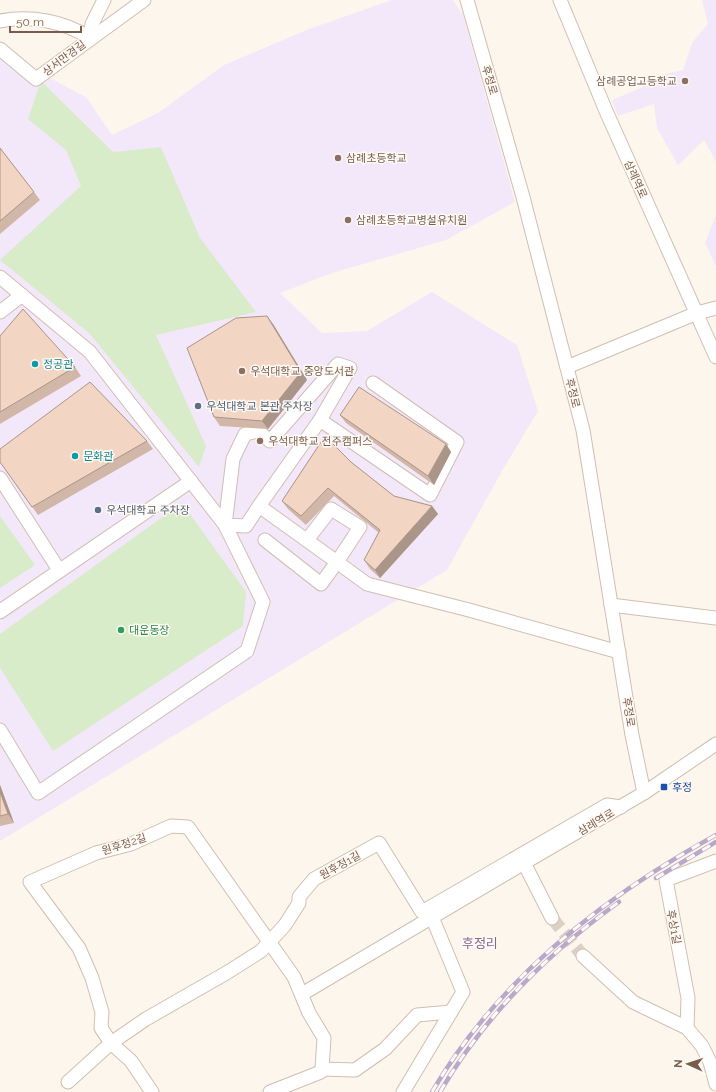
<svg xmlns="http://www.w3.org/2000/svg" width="716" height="1092" font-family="Raleway,'Noto Sans KR',sans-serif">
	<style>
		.education { fill: #f3e8fa }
		.green { fill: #d8ecc9 }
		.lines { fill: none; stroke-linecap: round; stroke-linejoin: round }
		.minor-tunnel { stroke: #dcd0c4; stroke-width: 13; stroke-dasharray: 13 6; stroke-linecap: butt }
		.minor-casing { stroke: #d1beb0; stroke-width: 15 }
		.minor { stroke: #fff; stroke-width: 13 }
		.rail-casing { stroke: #b9a8c9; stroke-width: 4.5 }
		.rail { stroke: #fffaf3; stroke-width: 3; stroke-dasharray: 9; stroke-linecap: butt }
		.wall { fill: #d1b7a8 }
		.shaded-wall { fill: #aa9588 }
		.building { fill: #f3d5c3; stroke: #aa9588 }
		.education-dot { fill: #8d6e63; stroke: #fffaf3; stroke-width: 1.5 }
		.culture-dot { fill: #0f9aa8; stroke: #fffaf3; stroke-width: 1.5 }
		.service-dot { fill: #5c6f8a; stroke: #fffaf3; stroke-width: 1.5 }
		.leisure-dot { fill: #2e9e5b; stroke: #fffaf3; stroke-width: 1.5 }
		.transit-dot { fill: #1a4fb4; stroke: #fffaf3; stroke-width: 1.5 }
		.labels { text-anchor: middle; stroke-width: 3; stroke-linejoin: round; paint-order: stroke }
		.street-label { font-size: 11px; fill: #7a5c4d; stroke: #fffaf3 }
		.education-label { font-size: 11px; fill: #785e54; stroke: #fffaf3; text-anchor: start }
		.culture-label { font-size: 11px; fill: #0d838f; stroke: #fffaf3; text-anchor: start }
		.service-label { font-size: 11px; fill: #4e5e75; stroke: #fffaf3; text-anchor: start }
		.leisure-label { font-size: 11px; fill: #27864d; stroke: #fffaf3; text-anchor: start }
		.transit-label { font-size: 11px; fill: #164399; stroke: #fffaf3; text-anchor: start }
		.quarter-label { font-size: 13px; fill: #846695; stroke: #fffaf3 }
	</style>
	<rect width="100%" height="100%" fill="#fdf6ec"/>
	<g class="education">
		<path d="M392,0H453L463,15L515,202L446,240L332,273L280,293L322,333L367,331L432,292L517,345L538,411L502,471L447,570L0,841V52L86,97L112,135L158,113L224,65L309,29Z"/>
		<path d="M702,0H716V161L704,140L678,165L657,128L654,104L618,116L612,100L643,87L665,74L683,70L692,43L708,24Z"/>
		<path d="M716,215V266L705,243Z"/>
	</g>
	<g class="green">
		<path d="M41,81L113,152L161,147L200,238L256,312L156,335L206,446L199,467L89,333L0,260L81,186L66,150L28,119Z"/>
		<path d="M182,503L246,592L243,626L53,751L0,668V634Z"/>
		<path d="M0,516L35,565L0,588Z"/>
	</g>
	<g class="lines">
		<path class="minor-tunnel" d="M552,918L583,956"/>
		<defs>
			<g id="minor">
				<path d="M467,0L523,197L583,430L632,735L644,793"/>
				<path d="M560,0L606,111L716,357"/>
				<path d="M0,21C30,15 64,21 90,38"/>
				<path d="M90,38L92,24L104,0"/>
				<path d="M0,49L36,79L144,0"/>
				<path d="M0,277L90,352L225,525L263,602L247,651L38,793L0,730"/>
				<path d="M0,312L22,295"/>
				<path d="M567,367L697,313L716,308"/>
				<path d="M0,478L59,570"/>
				<path d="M259,506L320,420L430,495L457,442L373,383"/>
				<path d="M265,540L321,584L337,562L259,506L246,526L225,525L233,459L245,434L258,431L270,441L338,364L350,368L320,420"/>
				<path d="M307,540L331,509L360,527L337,562L367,584L469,610L619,652"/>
				<path d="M611,605L716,618"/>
				<path d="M0,611L191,481L0,612"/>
				<path d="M552,918L524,863L644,793L716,744"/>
				<path d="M583,956L633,1002L687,1028L702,1046L710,1062L716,1084"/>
				<path d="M302,994L524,863"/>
				<path d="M687,1028L688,998L666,880L716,861"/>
				<path d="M68,1082L111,1043L146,1019L228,972L261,951L285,925L299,903V897L314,879L379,843L422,912L607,805L621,807"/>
				<path d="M152,1092L131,1061L111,1043L101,1028L102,1012L92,978L79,948L30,882L96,853L131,844L171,826L188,827L294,977L309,1013L324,1038L322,1069"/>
				<path d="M270,1092L321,1072L322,1069L355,1070L385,1049L417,1015L451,1012"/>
				<path d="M403,1092L463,992L432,917L425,913"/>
			</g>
		</defs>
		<use href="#minor" class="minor-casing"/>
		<use href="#minor" class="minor"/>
		<defs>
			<g id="rail">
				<path d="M656,878L716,842"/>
				<path d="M432,1092C498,979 603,897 716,835"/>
				<path d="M440,1092C485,1015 547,954 619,902"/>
			</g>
		</defs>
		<use href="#rail" class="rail-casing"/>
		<use href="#rail" class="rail"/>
	</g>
	<g class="wall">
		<path d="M0,148L34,192L40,200L0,234Z"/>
		<path d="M273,324L307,380L268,429L220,426L214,417Z"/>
		<path d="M0,336L75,367L81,376L0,424Z"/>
		<path d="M340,415L446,444L451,452L434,485L346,423Z"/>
		<path d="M147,441L153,449L38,515L0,462Z"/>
		<path d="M351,462L394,496L432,506L438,514L380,578L370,569L364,560L379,533L334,496L306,525L288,509L282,501Z"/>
		<path d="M0,785L14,823L0,826Z"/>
	</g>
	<g class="shaded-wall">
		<path d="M267,316L273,324L307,380L268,429L262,421Z"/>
		<path d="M446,444L451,452L434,485L428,476Z"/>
		<path d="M432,506L438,514L380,578L375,570Z"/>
		<path d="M0,785L14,823L8,814L0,792Z"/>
	</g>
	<g class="building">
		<path d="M0,148L34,192L0,221Z"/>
		<path d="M23,309L75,367L0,412V336Z"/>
		<path d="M267,316L301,372L262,421L214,417L187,348L236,318Z"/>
		<path d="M90,382L147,441L32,507L0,462V449Z"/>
		<path d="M359,387L446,444L428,476L340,415Z"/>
		<path d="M325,436L351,462L394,496L432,506L375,570L364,560L380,530L328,488L301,516L282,501Z"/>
		<path d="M0,792L8,814L0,816Z"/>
	</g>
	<g class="education-dot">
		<circle cx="685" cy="81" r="4"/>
		<circle cx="338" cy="158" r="4"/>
		<circle cx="348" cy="220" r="4"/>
		<circle cx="242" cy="371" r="4"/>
		<circle cx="260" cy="441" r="4"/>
	</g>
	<g class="culture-dot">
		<circle cx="35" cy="364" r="4"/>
		<circle cx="75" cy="456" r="4"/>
	</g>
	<g class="service-dot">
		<circle cx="198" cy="406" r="4"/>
		<circle cx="98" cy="510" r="4"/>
	</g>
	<circle class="leisure-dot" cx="121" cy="630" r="4"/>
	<rect class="transit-dot" x="660" y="783" width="8" height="8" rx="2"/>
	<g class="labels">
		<g class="street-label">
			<text transform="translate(64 58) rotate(-37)" y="4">상서만경길</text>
			<text transform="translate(490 80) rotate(74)" y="4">후정로</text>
			<text transform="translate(636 179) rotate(66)" y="4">삼례역로</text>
			<text transform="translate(573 393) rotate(76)" y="4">후정로</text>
			<text transform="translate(629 712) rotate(81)" y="4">후정로</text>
			<text transform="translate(596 822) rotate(-31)" y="4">삼례역로</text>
			<text transform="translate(124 844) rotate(-18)" y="4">원후정2길</text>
			<text transform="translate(340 865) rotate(-29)" y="4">원후정1길</text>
			<text transform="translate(674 927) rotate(79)" y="4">후상1길</text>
		</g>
		<g class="education-label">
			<text x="677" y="85" text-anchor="end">삼례공업고등학교</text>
			<text x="346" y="162">삼례초등학교</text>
			<text x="356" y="224">삼례초등학교병설유치원</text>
			<text x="250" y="375">우석대학교 중앙도서관</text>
			<text x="268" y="445">우석대학교 전주캠퍼스</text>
		</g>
		<g class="culture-label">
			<text x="43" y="368">정공관</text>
			<text x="83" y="460">문화관</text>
		</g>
		<g class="service-label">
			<text x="206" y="410">우석대학교 본관 주차장</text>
			<text x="106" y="514">우석대학교 주차장</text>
		</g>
		<g class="leisure-label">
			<text x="129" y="634">대운동장</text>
		</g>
		<g class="transit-label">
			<text x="672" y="791">후정</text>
		</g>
		<g class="quarter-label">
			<text x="480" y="948">후정리</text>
		</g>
	</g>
	<g transform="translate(688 1064) rotate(273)" stroke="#fffaf3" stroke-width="3" paint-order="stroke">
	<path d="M0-3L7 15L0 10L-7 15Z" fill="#7a5c4d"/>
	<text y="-6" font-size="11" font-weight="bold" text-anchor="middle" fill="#7a5c4d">N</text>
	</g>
	<path d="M10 26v6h71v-6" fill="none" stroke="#7a5c4d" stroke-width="2"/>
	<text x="16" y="26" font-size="12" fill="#7a5c4d" stroke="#fffaf3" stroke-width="3" paint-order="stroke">50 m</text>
</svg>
